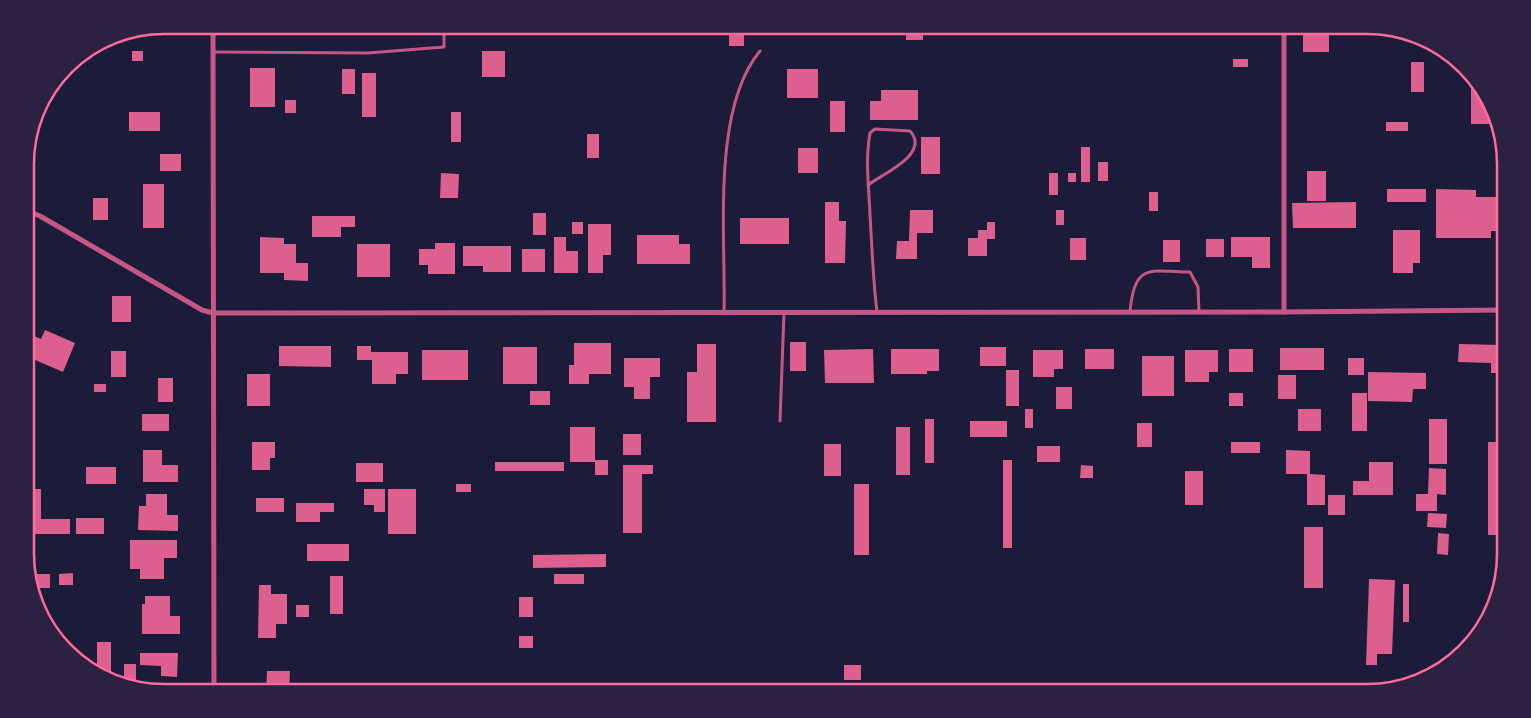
<svg xmlns="http://www.w3.org/2000/svg" width="1531" height="718" font-family="Cabin,sans-serif">
	<style>
		.building { fill: #dd5f8e }
		.lines { fill: none; stroke-linecap: round; stroke-linejoin: round }
		.service { stroke: #c65784; stroke-width: 3 }
		.minor { stroke: #c65784; stroke-width: 5 }
		.rim { fill: none; stroke: #ff6b9d; stroke-width: 2.5 }
	</style>
	<rect width="100%" height="100%" fill="#1b1b3a"/>
	<g class="building">
		<rect x="729" y="25" width="15" height="21"/>
		<rect x="906" y="25" width="17" height="15"/>
		<rect x="979" y="25" width="22" height="3"/>
		<rect x="1238" y="25" width="27" height="8"/>
		<rect x="1303" y="25" width="26" height="27"/>
		<rect x="132" y="51" width="11" height="10"/>
		<rect x="482" y="51" width="23" height="26"/>
		<rect x="1233" y="59" width="15" height="8"/>
		<rect x="1411" y="62" width="13" height="30"/>
		<rect x="250" y="68" width="25" height="39"/>
		<rect x="342" y="69" width="13" height="25"/>
		<rect x="787" y="69" width="31" height="29"/>
		<rect x="362" y="73" width="14" height="44"/>
		<path d="M1471,75L1477,80L1496,124H1471Z"/>
		<path d="M881,90H918V120H870V101H881Z"/>
		<rect x="285" y="100" width="11" height="13"/>
		<rect x="830" y="101" width="15" height="31"/>
		<rect x="129" y="112" width="31" height="19"/>
		<rect x="451" y="112" width="10" height="30"/>
		<rect x="1386" y="122" width="22" height="9"/>
		<rect x="587" y="134" width="12" height="24"/>
		<rect x="921" y="137" width="19" height="37"/>
		<rect x="1081" y="147" width="9" height="35"/>
		<rect x="798" y="148" width="20" height="25"/>
		<rect x="160" y="154" width="21" height="17"/>
		<rect x="1098" y="162" width="10" height="19"/>
		<rect x="1307" y="171" width="19" height="30"/>
		<path d="M441,173L459,174L458,198H440Z"/>
		<rect x="1049" y="173" width="9" height="22"/>
		<rect x="1068" y="173" width="8" height="9"/>
		<rect x="143" y="184" width="21" height="44"/>
		<rect x="1387" y="189" width="39" height="13"/>
		<path d="M1436,189L1476,190V197H1505V231H1491V238H1436Z"/>
		<rect x="1149" y="192" width="9" height="19"/>
		<rect x="93" y="198" width="15" height="22"/>
		<path d="M825,202H839V221H846L845,263H825Z"/>
		<path d="M1356,202V228H1293L1292,203Z"/>
		<path d="M910,210H933V233H917V259H896L897,241H909Z"/>
		<rect x="1056" y="210" width="8" height="15"/>
		<rect x="533" y="213" width="13" height="22"/>
		<path d="M312,216H355V227H341V237H312Z"/>
		<rect x="740" y="218" width="49" height="26"/>
		<rect x="572" y="222" width="11" height="12"/>
		<path d="M987,222H995V239H987V256H968V238H978V230H987Z"/>
		<path d="M588,224H611V255H603V273H588Z"/>
		<path d="M1393,230H1420V263H1413V273H1393Z"/>
		<path d="M637,235H679V244H690V264H637Z"/>
		<path d="M260,237L284,238V244H296V263H308V281L284,280V273H260Z"/>
		<path d="M554,237H566V251H578V273H554Z"/>
		<path d="M1231,237H1270V268H1252V257H1231Z"/>
		<rect x="1070" y="238" width="16" height="22"/>
		<rect x="1206" y="239" width="18" height="18"/>
		<rect x="1163" y="240" width="17" height="22"/>
		<path d="M435,243H455V274H428V265H419V249H435Z"/>
		<rect x="357" y="244" width="33" height="33"/>
		<path d="M463,246H511V272H483V266H463Z"/>
		<rect x="522" y="249" width="23" height="23"/>
		<rect x="112" y="296" width="19" height="26"/>
		<path d="M45,330L75,343L63,372L26,356V342L29,334L41,339Z"/>
		<rect x="790" y="342" width="16" height="29"/>
		<path d="M574,343H611V374H589V384H569V365H574Z"/>
		<path d="M697,344H716V422H687V372H697Z"/>
		<path d="M1459,344L1502,345V373H1491V363L1458,362Z"/>
		<path d="M279,346H331V367L279,366Z"/>
		<path d="M357,346H371V352H408V374H396V384H372V360H357Z"/>
		<rect x="503" y="347" width="34" height="37"/>
		<rect x="980" y="347" width="26" height="19"/>
		<rect x="1280" y="348" width="44" height="22"/>
		<path d="M873,349L874,383H825L824,350Z"/>
		<path d="M891,349H939V371H927V374H891Z"/>
		<rect x="1085" y="349" width="29" height="20"/>
		<rect x="1229" y="349" width="24" height="23"/>
		<rect x="422" y="350" width="46" height="30"/>
		<path d="M1033,350H1063V369H1054V377H1033Z"/>
		<path d="M1185,350H1218V372H1209V382H1185Z"/>
		<rect x="111" y="351" width="15" height="26"/>
		<rect x="1142" y="356" width="32" height="40"/>
		<path d="M624,358H660V377H650V399H634V387H624Z"/>
		<rect x="1348" y="358" width="16" height="17"/>
		<rect x="1006" y="370" width="13" height="36"/>
		<path d="M1368,372L1426,373V389H1413L1412,402L1368,401Z"/>
		<rect x="247" y="374" width="23" height="32"/>
		<rect x="1278" y="375" width="18" height="24"/>
		<rect x="158" y="378" width="15" height="24"/>
		<rect x="94" y="384" width="12" height="8"/>
		<rect x="1056" y="387" width="16" height="22"/>
		<rect x="530" y="391" width="20" height="14"/>
		<rect x="1229" y="393" width="14" height="13"/>
		<rect x="1352" y="393" width="15" height="38"/>
		<rect x="1025" y="409" width="8" height="19"/>
		<rect x="1298" y="409" width="23" height="22"/>
		<rect x="142" y="414" width="27" height="17"/>
		<rect x="925" y="419" width="9" height="44"/>
		<rect x="1429" y="419" width="18" height="45"/>
		<rect x="970" y="421" width="37" height="16"/>
		<rect x="1137" y="423" width="15" height="24"/>
		<path d="M570,427H595V460H608V475H595V462H570Z"/>
		<rect x="896" y="427" width="14" height="48"/>
		<rect x="623" y="434" width="18" height="21"/>
		<path d="M252,442H275V458H270V470H252Z"/>
		<rect x="1231" y="442" width="29" height="11"/>
		<rect x="1488" y="442" width="17" height="93"/>
		<rect x="824" y="444" width="17" height="32"/>
		<rect x="1037" y="446" width="23" height="16"/>
		<path d="M143,450H162V465H178V482H143Z"/>
		<path d="M1286,450L1310,451V474L1325,475V505H1307V474H1286Z"/>
		<rect x="1003" y="460" width="9" height="88"/>
		<rect x="495" y="462" width="69" height="9"/>
		<path d="M1369,462H1393V495H1353V481H1369Z"/>
		<rect x="356" y="463" width="27" height="19"/>
		<path d="M623,465H653V474H642V533H623Z"/>
		<path d="M1081,465L1093,466V478H1080Z"/>
		<rect x="86" y="467" width="30" height="17"/>
		<path d="M1429,468L1446,469V495L1437,494V511H1416V494H1428Z"/>
		<rect x="1185" y="471" width="18" height="34"/>
		<rect x="456" y="484" width="15" height="8"/>
		<rect x="854" y="484" width="15" height="71"/>
		<path d="M26,489H41V519H70V534H26Z"/>
		<path d="M364,489H385V512H374V505H364Z"/>
		<rect x="388" y="489" width="28" height="45"/>
		<path d="M146,494H167V515H178V531L138,530L139,506H146Z"/>
		<rect x="1328" y="495" width="17" height="20"/>
		<rect x="256" y="498" width="28" height="14"/>
		<path d="M296,503H334V512H320V522H296Z"/>
		<path d="M1428,513L1447,514L1446,528L1427,527Z"/>
		<rect x="76" y="518" width="28" height="16"/>
		<rect x="1304" y="527" width="19" height="61"/>
		<path d="M1438,533L1449,534L1448,555L1437,554Z"/>
		<path d="M130,540H177V558H164V579H140V569H130Z"/>
		<rect x="307" y="544" width="42" height="17"/>
		<path d="M606,554V567L533,568V555Z"/>
		<path d="M73,573V585H59V574Z"/>
		<rect x="35" y="574" width="15" height="14"/>
		<rect x="554" y="574" width="30" height="10"/>
		<rect x="330" y="576" width="13" height="38"/>
		<path d="M1369,579L1395,580L1392,654H1377V665H1366Z"/>
		<rect x="1403" y="584" width="6" height="38"/>
		<path d="M259,585H271V594H287V624H276V638H258Z"/>
		<path d="M145,596H170V616H180V634H142V604H145Z"/>
		<rect x="519" y="597" width="14" height="20"/>
		<rect x="296" y="605" width="13" height="12"/>
		<rect x="519" y="636" width="14" height="12"/>
		<path d="M97,642H111V683L97,672Z"/>
		<path d="M140,653H178L177,677L161,676V666L140,665Z"/>
		<path d="M124,664H136V687L124,685Z"/>
		<rect x="844" y="665" width="17" height="15"/>
		<path d="M267,671H290L289,690H295V693H266Z"/>
	</g>
	<g class="lines">
		<g class="service">
			<path d="M213,52L368,53L444,47V25"/>
			<path d="M868,185C882,174 931,154 910,131L875,129L870,133C865,160 869,188 870,215C872,247 873,280 877,312"/>
			<path d="M724,312C726,237 711,110 760,51"/>
			<path d="M1130,312C1134,263 1149,271 1190,272L1198,287L1199,312"/>
			<path d="M780,421L784,313"/>
		</g>
		<g class="minor">
			<path d="M213,25L214,693"/>
			<path d="M25,210L40,216L202,310L213,313L1284,312L1505,310"/>
			<path d="M1284,312V25"/>
		</g>
	</g>
	<path d="M0 0H1531V718H0ZM164 34H1367A130 130 0 0 1 1497 164V554A130 130 0 0 1 1367 684H164A130 130 0 0 1 34 554V164A130 130 0 0 1 164 34Z" fill="#2d2142" fill-rule="evenodd"/>
	<path class="rim" d="M164 34H1367A130 130 0 0 1 1497 164V554A130 130 0 0 1 1367 684H164A130 130 0 0 1 34 554V164A130 130 0 0 1 164 34Z"/>
</svg>
